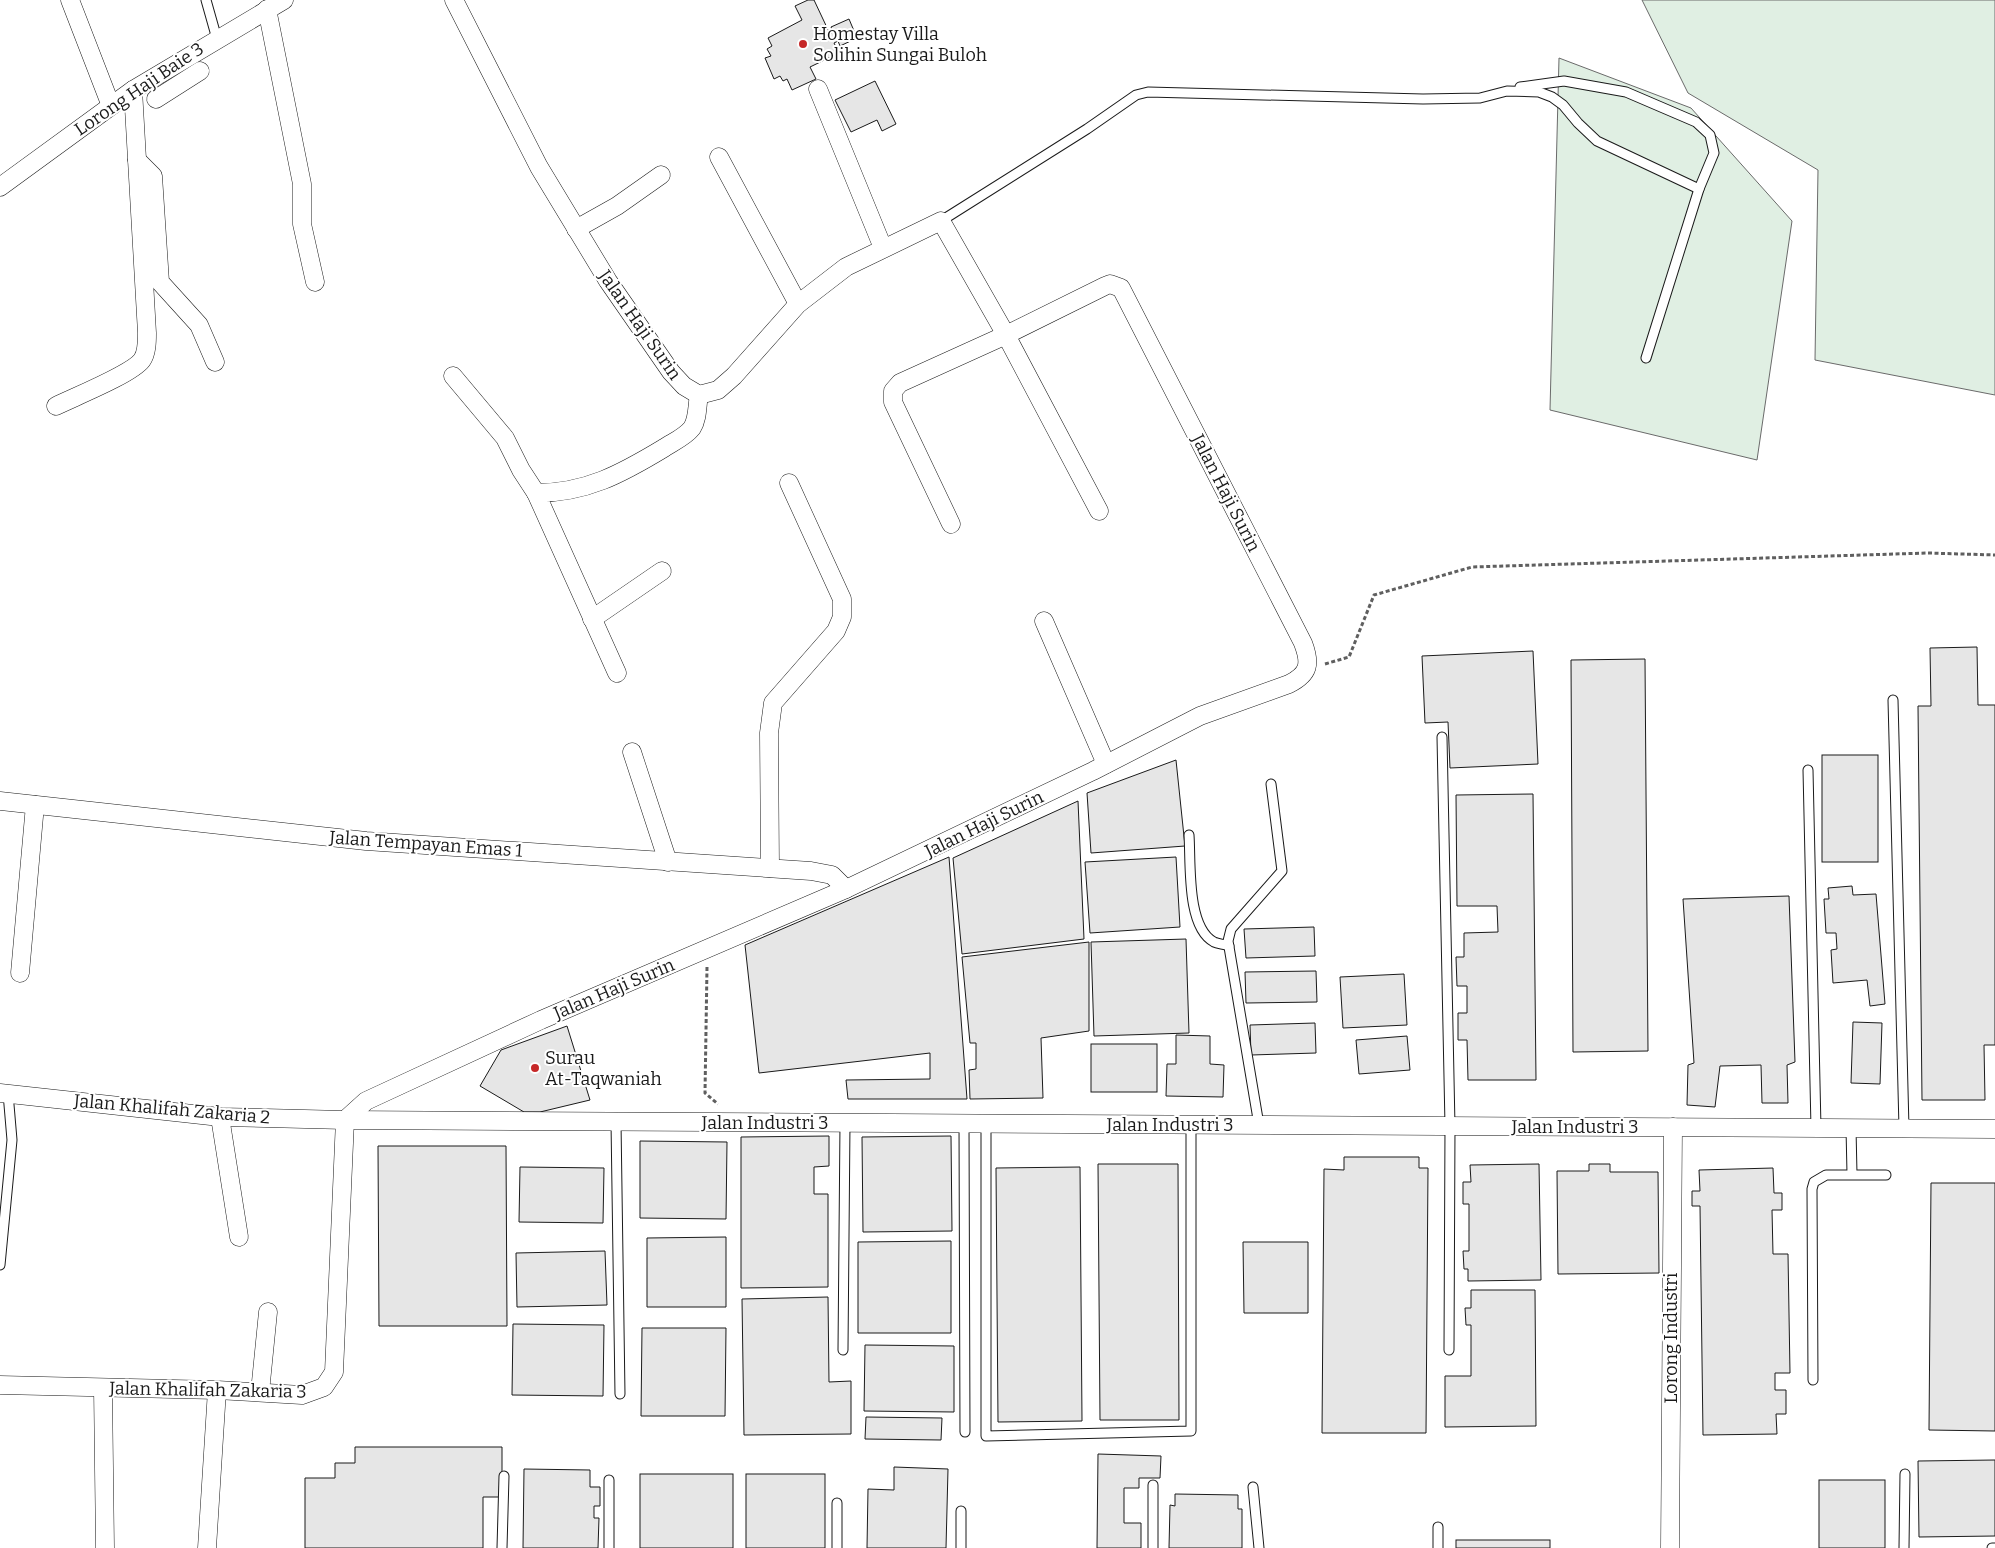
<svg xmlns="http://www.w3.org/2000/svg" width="1995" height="1548" font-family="Bitter,serif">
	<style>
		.green { fill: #e0efe3; stroke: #6a6a6a }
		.building { fill: #e6e6e6; stroke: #1a1a1a }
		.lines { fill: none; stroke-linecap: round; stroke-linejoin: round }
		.service-casing { stroke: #1a1a1a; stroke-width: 11 }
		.minor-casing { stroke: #1a1a1a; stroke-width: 19 }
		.path { stroke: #5f5f5f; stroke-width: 3; stroke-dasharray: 4 2.5; stroke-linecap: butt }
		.service { stroke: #fff; stroke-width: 9 }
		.minor { stroke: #fff; stroke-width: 18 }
		.poi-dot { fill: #c62828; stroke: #fff; stroke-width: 2 }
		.labels { text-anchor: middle; stroke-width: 4; stroke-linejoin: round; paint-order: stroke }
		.poi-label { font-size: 18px; fill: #1a1a1a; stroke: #fff; text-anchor: start }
		.street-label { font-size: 18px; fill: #1a1a1a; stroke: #fff }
	</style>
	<rect width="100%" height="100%" fill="#fff"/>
	<g class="green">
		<path d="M1642,0H1995V395L1815,360L1818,170L1688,93Z"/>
		<path d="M1559,58L1691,108L1792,221L1757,460L1550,410Z"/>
	</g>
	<g class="building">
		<path d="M808,0H814L830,34L833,32L831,27L849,19L857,38L840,46L838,41L834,43L839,53L810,67L816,79L792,90L787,79L783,81L780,76L774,79L765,58L771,56L767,49L772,46L768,38L802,20L795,6Z"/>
		<path d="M875,81L896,124L882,131L877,120L851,132L835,100Z"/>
		<path d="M1977,647L1978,705H1995V1045H1984L1985,1100H1922L1918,706H1931L1930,648Z"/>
		<path d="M1533,651L1538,764L1450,768L1448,722L1425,723L1422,656Z"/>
		<path d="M1645,659L1648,1051L1573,1052L1571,660Z"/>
		<rect x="1822" y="755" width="56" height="107"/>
		<path d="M1176,760L1185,846L1091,853L1087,793Z"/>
		<path d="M1533,794L1536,1080H1468L1467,1040H1458V1013H1467V986H1457L1456,957H1464V933L1498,932L1497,906H1457L1456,795Z"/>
		<path d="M1078,801L1084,939L962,954L953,858Z"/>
		<path d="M949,857L967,1099H848L846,1080L930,1079V1053L759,1073L745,945Z"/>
		<path d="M1176,857L1180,927L1090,933L1085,862Z"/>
		<path d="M1852,886L1853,895L1876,894L1885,1004L1870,1006L1867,980L1833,983L1831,950L1837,949L1836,933H1826L1824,899H1829L1828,888Z"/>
		<path d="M1789,896L1795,1062L1787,1065L1788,1103H1762L1761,1065L1720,1066L1715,1107L1687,1105L1688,1065L1694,1063L1683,899Z"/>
		<path d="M1314,927L1315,956L1246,958L1244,929Z"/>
		<path d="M1186,939L1189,1033L1094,1036L1091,942Z"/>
		<path d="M1089,942V1031L1041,1038L1043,1098L970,1099L969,1070L976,1069V1043H970L962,957Z"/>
		<path d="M1316,971L1317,1002L1246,1003L1245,972Z"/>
		<path d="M1404,974L1407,1025L1343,1028L1340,977Z"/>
		<path d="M1853,1022L1882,1023L1880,1084L1851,1083Z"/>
		<path d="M1315,1023L1316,1053L1251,1055L1250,1025Z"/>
		<path d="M567,1026L590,1100L540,1112H524L480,1086L501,1050Z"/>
		<path d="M1176,1035L1210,1036V1064L1224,1065L1223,1097L1166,1096L1167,1064H1176Z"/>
		<path d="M1407,1036L1410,1070L1359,1074L1356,1040Z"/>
		<rect x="1091" y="1044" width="66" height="48"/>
		<path d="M829,1136V1166L814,1167V1194H828V1287L741,1288V1137Z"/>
		<path d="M951,1136L952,1231L863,1232L862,1137Z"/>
		<path d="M640,1141L727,1142L726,1219L640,1218Z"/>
		<path d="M378,1146H506L507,1326H379Z"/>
		<path d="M1344,1157H1419V1168H1428L1426,1433H1322L1324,1169L1344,1170Z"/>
		<path d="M1098,1164H1178L1179,1420H1100Z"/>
		<path d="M1539,1164L1541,1280L1468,1281V1269H1464L1463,1251H1469V1204H1463V1182H1471L1470,1165Z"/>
		<path d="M1589,1164H1610V1172H1658L1659,1273L1558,1274L1557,1171H1589Z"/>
		<path d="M520,1167L604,1168L603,1223L519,1222Z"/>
		<path d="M1080,1167L1082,1421L998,1422L996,1168Z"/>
		<path d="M1773,1168L1774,1193H1782V1210H1772L1773,1254H1788L1790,1373H1775V1390H1786V1414H1776L1777,1434L1703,1435L1700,1206H1692V1191H1700L1699,1170Z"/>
		<path d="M1931,1183H1995V1431L1929,1430Z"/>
		<path d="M726,1237V1307H647V1238Z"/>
		<path d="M951,1241V1333H858V1242Z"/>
		<path d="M1243,1242H1308V1313H1244Z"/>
		<path d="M605,1251L607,1305L517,1307L516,1253Z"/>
		<path d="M1471,1290H1535L1536,1426L1445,1427V1376H1471V1325H1466L1465,1308H1471Z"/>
		<path d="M828,1297L829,1382L851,1381V1434L744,1435L742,1299Z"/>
		<path d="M513,1324L604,1325L603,1396L512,1395Z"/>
		<path d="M642,1328H726L725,1416H641Z"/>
		<path d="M865,1345L954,1346V1412L864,1411Z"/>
		<path d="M866,1417L942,1418L941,1440L865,1439Z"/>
		<path d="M355,1447H502V1497H483V1548H305V1478H335V1463H355Z"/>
		<path d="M1098,1454L1161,1456L1160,1478H1139V1488H1124V1523H1141V1548H1097Z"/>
		<path d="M1995,1460V1536L1919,1537L1918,1461Z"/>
		<path d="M894,1467L948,1469L946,1548H867L868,1489L894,1490Z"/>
		<path d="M524,1469L590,1470V1487H600V1506H594V1518H599L598,1548H523Z"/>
		<rect x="640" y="1474" width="93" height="74"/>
		<rect x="746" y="1474" width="79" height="74"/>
		<rect x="1819" y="1480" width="66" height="68"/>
		<path d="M1175,1494L1238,1495V1509H1242V1548H1169L1170,1505L1175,1506Z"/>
		<rect x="1456" y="1540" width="94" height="8"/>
	</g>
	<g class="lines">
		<defs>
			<g id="service">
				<path d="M206,0L217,39"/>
				<path d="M1520,87L1564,81L1626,92L1696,122L1710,135L1714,153L1699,189L1646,358"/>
				<path d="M941,221L1087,129L1136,95L1148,92L1423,99L1480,98L1507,91L1539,92L1552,97L1563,105L1578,123L1597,141L1699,189"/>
				<path d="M1893,700L1904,1128"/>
				<path d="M1442,737L1450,1126L1449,1350"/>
				<path d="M1808,770L1816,1128"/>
				<path d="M1189,835C1191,862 1186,927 1214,942C1218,944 1224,944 1229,946"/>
				<path d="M616,1122L620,1394"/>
				<path d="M964,1123L965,1432"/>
				<path d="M986,1123V1436L1191,1431V1125"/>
				<path d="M1259,1125L1228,941L1231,929L1282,871L1271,784"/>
				<path d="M1851,1128L1852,1174"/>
				<path d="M0,1265L12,1140L8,1093"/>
				<path d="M843,1350L845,1123"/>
				<path d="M1813,1380L1812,1189L1814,1182L1826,1175H1886"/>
				<path d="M1153,1485V1548"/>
				<path d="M1253,1487L1259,1548"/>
				<path d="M837,1503V1548"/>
				<path d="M961,1511V1548"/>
				<path d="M1438,1527V1548"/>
				<path d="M502,1548L504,1476"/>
				<path d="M609,1548V1480"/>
				<path d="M1904,1548L1905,1474"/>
				<path d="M1992,1548H1995"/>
			</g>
			<g id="minor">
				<path d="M70,0L111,106"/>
				<path d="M267,9L302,184V224L315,282"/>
				<path d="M818,89L883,248"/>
				<path d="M156,99L200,71"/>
				<path d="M719,157L798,304"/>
				<path d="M137,160L153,176L160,282L199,325L215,362"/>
				<path d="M0,187L133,90L284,0"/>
				<path d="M576,229L617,206L661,175"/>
				<path d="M453,376L505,438L521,470L536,493"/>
				<path d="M56,406C74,397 132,374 142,360C147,353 147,341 147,333L133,90"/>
				<path d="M951,524L893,402V391L900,383L1006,335L1099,511"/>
				<path d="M592,619L662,571"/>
				<path d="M1044,621L1106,764"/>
				<path d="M617,673L536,493C586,493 621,474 664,448C673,442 685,437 692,428C698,419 697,405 699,395"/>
				<path d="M632,752L668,862"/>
				<path d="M0,801L366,841L811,871L832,875L846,889"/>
				<path d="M770,868L769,733L773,703L836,631L842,617V599L789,483"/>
				<path d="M20,973L35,805"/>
				<path d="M0,1093L220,1117L345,1120L1995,1129"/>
				<path d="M220,1117L239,1237"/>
				<path d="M345,1120L366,1101L541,1020L846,889L1093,771L1200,716L1289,684C1309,674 1311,664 1303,643L1121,288L1110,284L1105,286L1006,335L941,221L846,267L798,304L734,376L718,390L699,395L684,386L671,372L608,281L539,167L454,0"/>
				<path d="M0,1385L217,1390L302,1395L324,1387L334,1372L345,1120"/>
				<path d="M103,1388L105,1548"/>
				<path d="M260,1392L268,1312"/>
				<path d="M207,1548L217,1390"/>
				<path d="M1670,1548L1673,1127"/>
			</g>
		</defs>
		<use href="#service" class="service-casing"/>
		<use href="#minor" class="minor-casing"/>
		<g class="path">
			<path d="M1325,664L1349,657L1374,595L1472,567L1928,553L1995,555"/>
			<path d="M707,967L705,1093L718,1104"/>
		</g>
		<use href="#service" class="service"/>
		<use href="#minor" class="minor"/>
	</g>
	<g class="poi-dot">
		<circle cx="803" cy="44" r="5"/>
		<circle cx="535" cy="1068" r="5"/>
	</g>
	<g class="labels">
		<g class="poi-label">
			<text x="813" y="40">Homestay Villa<tspan x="813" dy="21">Solihin Sungai Buloh</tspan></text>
			<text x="545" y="1064">Surau<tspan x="545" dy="21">At-Taqwaniah</tspan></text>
		</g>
		<g class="street-label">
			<text transform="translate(139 89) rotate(-34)" y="6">Lorong Haji Baie 3</text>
			<text transform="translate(640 325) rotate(55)" y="6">Jalan Haji Surin</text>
			<text transform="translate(1226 493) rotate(63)" y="6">Jalan Haji Surin</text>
			<text transform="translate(984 824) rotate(-26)" y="6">Jalan Haji Surin</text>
			<text transform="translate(426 844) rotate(4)" y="6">Jalan Tempayan Emas 1</text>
			<text transform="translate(614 989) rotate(-23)" y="6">Jalan Haji Surin</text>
			<text transform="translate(172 1109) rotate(5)" y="6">Jalan Khalifah Zakaria 2</text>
			<text x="765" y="1129">Jalan Industri 3</text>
			<text x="1170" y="1131">Jalan Industri 3</text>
			<text x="1575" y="1133">Jalan Industri 3</text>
			<text transform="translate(1671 1338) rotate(-90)" y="6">Lorong Industri</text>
			<text transform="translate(208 1390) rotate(1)" y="6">Jalan Khalifah Zakaria 3</text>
		</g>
	</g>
</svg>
